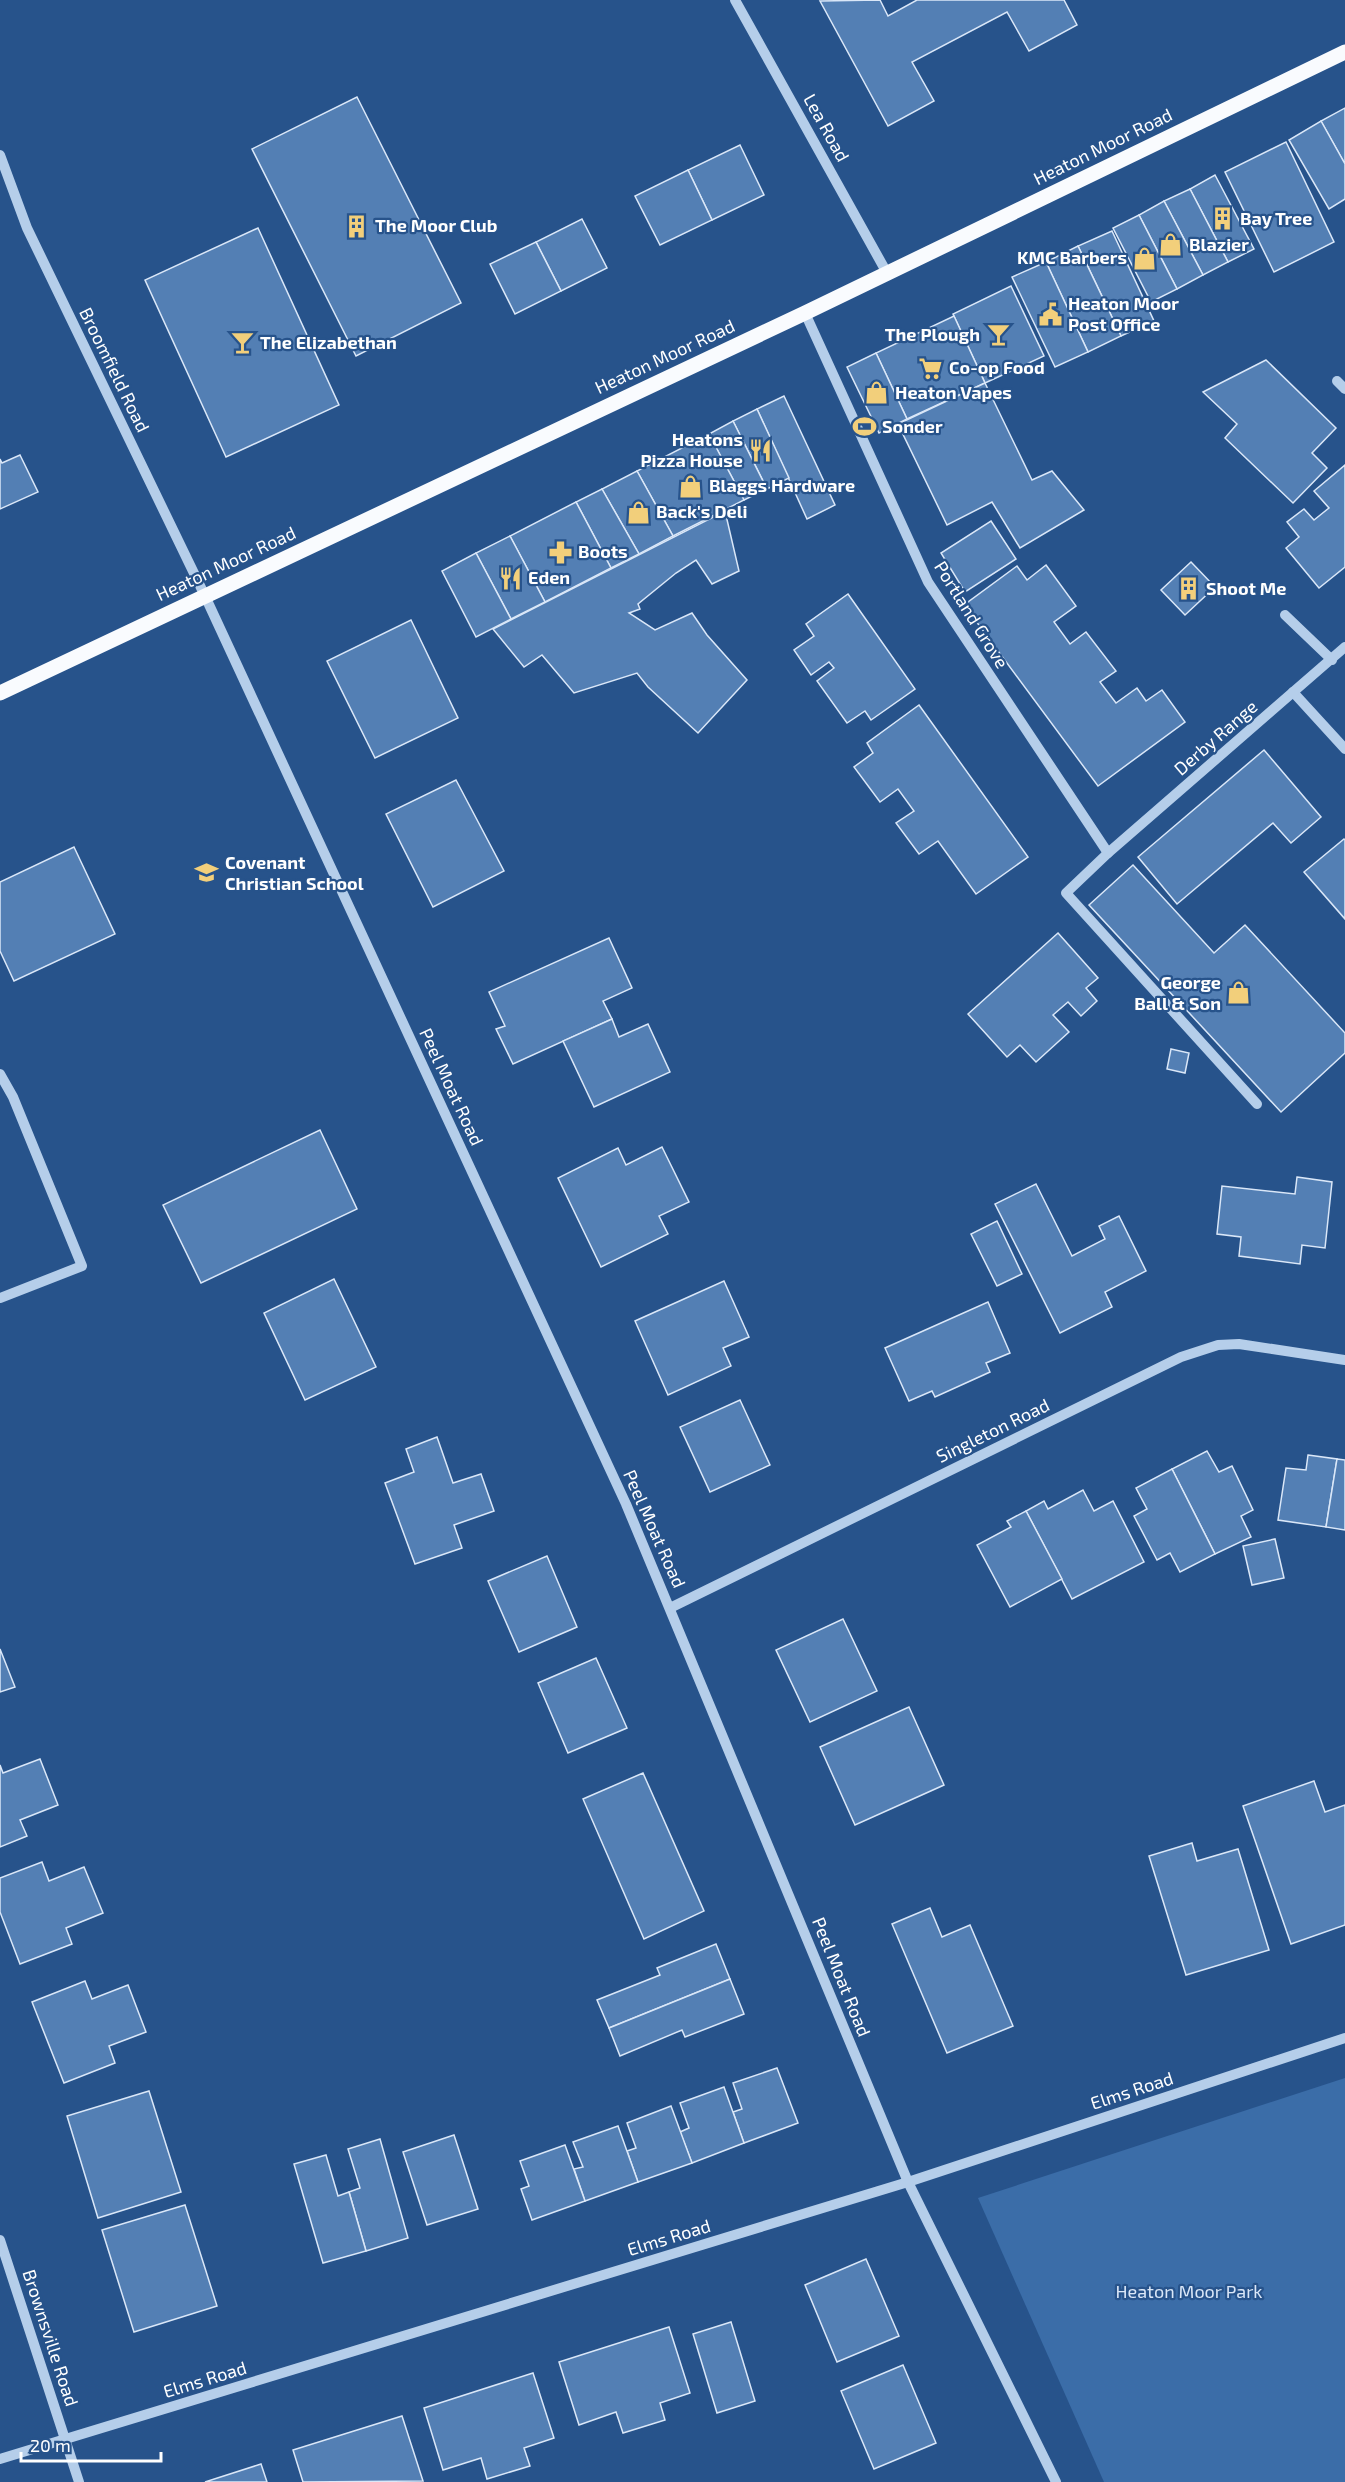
<svg xmlns="http://www.w3.org/2000/svg" width="1345" height="2482" font-family="'Exo 2',sans-serif">
	<style>
		.green { fill: #3b6da8 }
		.building { fill: #537fb4; stroke: #dae7f8; stroke-width: 1.5 }
		.lines { fill: none; stroke-linecap: round; stroke-linejoin: round }
		.minor { stroke: #b5ceea; stroke-width: 10 }
		.major { stroke: #f9fbfe; stroke-width: 15 }
		.labels { text-anchor: middle; stroke-width: 4.5; stroke-linejoin: round; paint-order: stroke }
		.street-label { font-size: 18px; fill: #fff; stroke: #27538b }
		.poi-label { font-size: 18px; font-weight: bold; fill: #fff; stroke: #27538b; text-anchor: start }
		.park-label { font-size: 18px; fill: #dae7f8; stroke: #27538b }
	</style>
	<rect width="100%" height="100%" fill="#27538b"/>
	<path class="green" d="M1345,2078V2482H1104L978,2198Z"/>
	<g class="building">
		<path d="M880,0L888,16L917,0H1064L1077,25L1029,51L1007,12L912,62L934,101L888,126L820,1Z"/>
		<path d="M357,97L461,303L356,356L252,149Z"/>
		<path d="M1345,108V164L1321,121Z"/>
		<path d="M1321,121L1345,164V199L1329,209L1289,140Z"/>
		<path d="M1286,142L1334,242L1274,272L1225,172Z"/>
		<path d="M740,145L764,195L712,220L688,170Z"/>
		<path d="M688,170L712,220L660,245L635,196Z"/>
		<path d="M1215,175L1254,249L1228,262L1190,189Z"/>
		<path d="M1190,189L1228,262L1203,275L1164,201Z"/>
		<path d="M1164,201L1203,275L1177,289L1139,215Z"/>
		<path d="M1139,215L1177,289L1151,302L1113,228Z"/>
		<path d="M582,219L607,268L561,291L536,242Z"/>
		<path d="M258,228L339,405L226,457L145,280Z"/>
		<path d="M1112,231L1154,321L1121,336L1078,246Z"/>
		<path d="M536,242L561,291L515,314L490,264Z"/>
		<path d="M1078,246L1121,336L1088,352L1046,262Z"/>
		<path d="M1046,262L1088,352L1055,367L1012,277Z"/>
		<path d="M1011,286L1044,356L985,383L953,314Z"/>
		<path d="M954,316L985,383L907,419L876,353Z"/>
		<path d="M876,353L907,419L879,433L847,367Z"/>
		<path d="M1266,360L1336,428L1312,453L1327,468L1293,503L1225,438L1237,424L1203,392Z"/>
		<path d="M985,383L1032,480L1052,471L1084,510L1020,548L992,502L947,525L898,424Z"/>
		<path d="M784,396L835,505L807,519L757,409Z"/>
		<path d="M757,409L789,478L767,489L733,421Z"/>
		<path d="M733,421L767,489L744,500L709,434Z"/>
		<path d="M709,434L744,500L673,536L637,471Z"/>
		<path d="M20,455L38,492L0,509V459L2,463Z"/>
		<path d="M1345,465V567L1319,588L1286,548L1299,537L1287,522L1304,509L1314,520L1329,508L1314,491Z"/>
		<path d="M637,471L673,536L639,554L602,489Z"/>
		<path d="M602,489L639,554L611,568L576,502Z"/>
		<path d="M576,502L611,568L545,602L510,536Z"/>
		<path d="M725,511L739,571L712,584L696,560L676,573L638,604L640,609L629,613L655,630L692,613L707,635L747,680L698,733L648,687L637,673L574,693L542,655L524,667L493,629Z"/>
		<path d="M991,521L1016,559L965,592L941,553Z"/>
		<path d="M510,536L545,602L511,619L476,553Z"/>
		<path d="M476,553L511,619L476,637L442,571Z"/>
		<path d="M1191,562L1215,587L1185,615L1161,590Z"/>
		<path d="M1046,565L1076,606L1054,622L1070,644L1086,632L1116,671L1100,682L1116,703L1137,688L1146,701L1162,690L1185,722L1098,786L964,605L1017,566L1027,580Z"/>
		<path d="M848,594L915,689L871,720L865,711L847,723L817,681L834,668L829,662L811,675L794,650L814,636L806,624Z"/>
		<path d="M411,620L458,718L375,758L327,661Z"/>
		<path d="M919,705L1028,857L976,894L938,841L919,854L896,823L914,811L898,789L880,802L854,767L873,753L867,743Z"/>
		<path d="M1264,750L1321,817L1291,843L1273,823L1177,904L1138,857Z"/>
		<path d="M456,780L504,871L433,907L386,814Z"/>
		<path d="M1344,839L1345,840V919L1304,872Z"/>
		<path d="M74,847L115,934L14,981L0,951V882Z"/>
		<path d="M1133,865L1214,953L1245,925L1345,1033V1053L1281,1112L1089,905Z"/>
		<path d="M1058,933L1098,978L1086,988L1097,1001L1081,1016L1068,1002L1053,1015L1069,1032L1036,1062L1020,1045L1007,1057L968,1014Z"/>
		<path d="M609,938L632,988L603,1001L612,1019L513,1064L496,1029L505,1026L489,992Z"/>
		<path d="M612,1019L619,1037L648,1024L670,1072L594,1107L563,1041Z"/>
		<path d="M1171,1049L1189,1053L1185,1073L1167,1069Z"/>
		<path d="M320,1130L357,1209L201,1283L163,1205Z"/>
		<path d="M662,1147L689,1202L659,1216L668,1234L601,1267L558,1178L618,1148L626,1165Z"/>
		<path d="M1297,1177L1332,1182L1325,1248L1302,1245L1300,1264L1239,1256L1241,1237L1217,1234L1222,1186L1295,1194Z"/>
		<path d="M1036,1184L1072,1256L1105,1239L1099,1226L1119,1216L1146,1271L1105,1292L1112,1307L1060,1333L995,1204Z"/>
		<path d="M997,1221L1022,1274L997,1286L971,1234Z"/>
		<path d="M334,1279L376,1367L305,1400L264,1313Z"/>
		<path d="M724,1281L749,1337L723,1348L731,1366L668,1395L635,1321Z"/>
		<path d="M988,1302L1010,1353L986,1363L990,1372L935,1397L932,1391L909,1401L885,1348Z"/>
		<path d="M740,1400L770,1465L710,1492L680,1427Z"/>
		<path d="M437,1437L453,1483L481,1474L494,1511L454,1525L462,1548L415,1564L385,1483L414,1472L406,1449Z"/>
		<path d="M1207,1451L1219,1472L1232,1466L1253,1510L1241,1516L1251,1537L1215,1554L1172,1469Z"/>
		<path d="M1308,1455L1337,1459L1326,1527L1278,1520L1286,1468L1306,1470Z"/>
		<path d="M1337,1459L1345,1460V1530L1326,1527Z"/>
		<path d="M1172,1469L1215,1554L1180,1572L1170,1553L1157,1560L1134,1516L1147,1509L1136,1488Z"/>
		<path d="M1083,1490L1094,1511L1113,1501L1144,1562L1072,1599L1026,1511L1044,1501L1048,1509Z"/>
		<path d="M1026,1511L1062,1579L1010,1607L977,1545L1011,1527L1007,1521Z"/>
		<path d="M1275,1539L1284,1578L1252,1585L1243,1546Z"/>
		<path d="M547,1556L577,1627L519,1652L488,1581Z"/>
		<path d="M843,1619L877,1691L810,1722L776,1650Z"/>
		<path d="M0,1649L15,1687L0,1692Z"/>
		<path d="M596,1658L627,1728L568,1753L538,1683Z"/>
		<path d="M909,1707L944,1785L855,1825L820,1747Z"/>
		<path d="M40,1759L58,1805L20,1820L27,1836L0,1847V1765L3,1773Z"/>
		<path d="M643,1773L704,1911L644,1939L583,1799Z"/>
		<path d="M1314,1781L1325,1812L1345,1805V1925L1291,1944L1243,1806Z"/>
		<path d="M1192,1843L1197,1861L1238,1849L1269,1950L1186,1975L1149,1856Z"/>
		<path d="M42,1862L49,1881L84,1867L103,1913L66,1928L72,1944L20,1964L0,1912V1878Z"/>
		<path d="M930,1908L942,1937L970,1925L1013,2026L947,2053L892,1924Z"/>
		<path d="M716,1944L730,1979L609,2028L597,2000L660,1975L657,1968Z"/>
		<path d="M730,1979L744,2014L685,2037L682,2030L620,2056L609,2028Z"/>
		<path d="M85,1981L92,1999L128,1985L146,2032L109,2046L115,2063L64,2083L32,2002Z"/>
		<path d="M777,2068L798,2123L744,2143L733,2112L742,2109L733,2083Z"/>
		<path d="M724,2087L744,2143L692,2163L680,2132L689,2128L680,2103Z"/>
		<path d="M149,2091L181,2192L98,2218L67,2116Z"/>
		<path d="M671,2106L692,2163L638,2182L627,2151L636,2148L627,2123Z"/>
		<path d="M618,2126L638,2182L585,2201L574,2169L583,2167L573,2142Z"/>
		<path d="M454,2135L478,2209L427,2225L403,2152Z"/>
		<path d="M380,2139L408,2238L366,2251L349,2192L360,2188L348,2149Z"/>
		<path d="M565,2145L585,2201L532,2220L521,2189L529,2186L520,2161Z"/>
		<path d="M326,2155L338,2196L349,2192L366,2251L323,2263L294,2164Z"/>
		<path d="M185,2205L217,2306L134,2332L102,2230Z"/>
		<path d="M866,2259L899,2336L837,2362L805,2285Z"/>
		<path d="M731,2322L755,2401L717,2413L693,2334Z"/>
		<path d="M669,2327L690,2393L660,2403L665,2420L623,2433L616,2412L579,2425L559,2362Z"/>
		<path d="M903,2365L936,2443L874,2469L841,2391Z"/>
		<path d="M533,2373L554,2438L524,2448L530,2466L487,2479L481,2458L443,2470L424,2408Z"/>
		<path d="M402,2416L423,2481L303,2482L293,2450Z"/>
		<path d="M261,2464L267,2482H205Z"/>
	</g>
	<g class="lines">
		<g class="minor">
			<path d="M735,0L887,273"/>
			<path d="M0,155L27,228L205,596L626,1504L908,2182L1056,2482"/>
			<path d="M805,313L928,582L1108,853"/>
			<path d="M1337,381L1345,389"/>
			<path d="M1285,615L1332,660"/>
			<path d="M1293,692L1345,749"/>
			<path d="M0,1074L13,1097L82,1266L0,1298"/>
			<path d="M1257,1104L1066,893L1108,853L1345,647"/>
			<path d="M670,1608L1181,1357L1218,1345L1239,1344L1345,1360"/>
			<path d="M0,2240L79,2482"/>
			<path d="M0,2459L908,2182L1345,2038"/>
		</g>
		<path class="major" d="M0,693L805,313L1345,52"/>
	</g>
	<defs>
		<symbol id="building-bare" viewBox="-9 -9 18 18"><path d="M-4-6H4V6H1V3H-1V6H-4ZM-2.5-4.3h1.7v1.8h-1.7ZM.8-4.3h1.7v1.8H.8ZM-2.5-1h1.7V.8h-1.7ZM.8-1h1.7V.8H.8Z" fill="#f2cf7b" stroke="#27538b" stroke-width="2.5" paint-order="stroke"/></symbol>
		<symbol id="shop-bare" viewBox="-9 -9 18 18"><path d="M-5-2.5h2.3a2.7 3.5 0 0 1 5.4 0H5L5.5 6h-11ZM-1.5-2.5h3a1.5 2.3 0 0 0-3 0Z" fill="#f2cf7b" stroke="#27538b" stroke-width="2.5" paint-order="stroke"/></symbol>
		<symbol id="civic-bare" viewBox="-9 -9 18 18"><path d="M-.6-6.5H3V-4.5H.6V-3L4-1V1h2V6H-6V1h2V-1L-.6-3ZM-1.2 2.5V6h2.4V2.5Z" fill="#f2cf7b" stroke="#27538b" stroke-width="2.5" paint-order="stroke"/></symbol>
		<symbol id="bar-bare" viewBox="-9 -9 18 18"><path d="M-6-5H6L.8 .8V4.5H3.5V6h-7V4.5H-.8V.8Z" fill="#f2cf7b" stroke="#27538b" stroke-width="2.5" paint-order="stroke"/></symbol>
		<symbol id="supermarket-bare" viewBox="-9 -9 18 18"><path d="M-6-5.5h2.5l.6 2H6L4.5 2H-2.5L-4.4-4H-6ZM-1.5 3.2a1.3 1.3 0 1 0 .1 0ZM3 3.2a1.3 1.3 0 1 0 .1 0Z" fill="#f2cf7b" stroke="#27538b" stroke-width="2.5" paint-order="stroke"/></symbol>
		<symbol id="stadium-bare" viewBox="-9 -9 18 18"><path d="M0-5a6.5 5 0 1 0 0 10a6.5 5 0 1 0 0-10ZM-3.5-1.8h7v3.6h-7Z" fill="#f2cf7b" stroke="#27538b" stroke-width="2.5" paint-order="stroke"/></symbol>
		<symbol id="restaurant-bare" viewBox="-9 -9 18 18"><path d="M-5-6h1v4h1v-4h1v4h1v-4h1v5L-1.5 .5V6h-2V.5L-5-1ZM5-6V6H3V1.5H1.5Q1.5-4 5-6Z" fill="#f2cf7b" stroke="#27538b" stroke-width="2.5" paint-order="stroke"/></symbol>
		<symbol id="pharmacy-bare" viewBox="-9 -9 18 18"><path d="M-2-6h4v4h4v4h-4v4h-4v-4h-4v-4h4Z" fill="#f2cf7b" stroke="#27538b" stroke-width="2.5" paint-order="stroke"/></symbol>
		<symbol id="school-bare" viewBox="-9 -9 18 18"><path d="M0-5L7-2L0 1L-7-2ZM-4 1L0 2.5L4 1V4Q0 6-4 4Z" fill="#f2cf7b" stroke="#27538b" stroke-width="2.5" paint-order="stroke"/></symbol>
	</defs>
	<g fill-rule="evenodd">
		<use href="#building-bare" x="1206" y="202" width="33" height="33"/>
		<use href="#building-bare" x="340" y="210" width="33" height="33"/>
		<use href="#shop-bare" x="1154" y="228" width="33" height="33"/>
		<use href="#shop-bare" x="1128" y="242" width="33" height="33"/>
		<use href="#civic-bare" x="1034" y="298" width="33" height="33"/>
		<use href="#bar-bare" x="982" y="318" width="33" height="33"/>
		<use href="#bar-bare" x="226" y="326" width="33" height="33"/>
		<use href="#supermarket-bare" x="914" y="352" width="33" height="33"/>
		<use href="#shop-bare" x="860" y="376" width="33" height="33"/>
		<use href="#stadium-bare" x="848" y="410" width="33" height="33"/>
		<use href="#restaurant-bare" x="744" y="434" width="33" height="33"/>
		<use href="#shop-bare" x="674" y="470" width="33" height="33"/>
		<use href="#shop-bare" x="622" y="496" width="33" height="33"/>
		<use href="#pharmacy-bare" x="544" y="536" width="33" height="33"/>
		<use href="#restaurant-bare" x="494" y="562" width="33" height="33"/>
		<use href="#building-bare" x="1172" y="572" width="33" height="33"/>
		<use href="#school-bare" x="190" y="856" width="33" height="33"/>
		<use href="#shop-bare" x="1222" y="976" width="33" height="33"/>
	</g>
	<g class="labels">
		<g class="street-label">
			<text transform="translate(826 128) rotate(61)" y="6">Lea Road</text>
			<text transform="translate(1103 147) rotate(-26)" y="6">Heaton Moor Road</text>
			<text transform="translate(665 357) rotate(-25)" y="6">Heaton Moor Road</text>
			<text transform="translate(114 370) rotate(64)" y="6">Broomfield Road</text>
			<text transform="translate(226 564) rotate(-25)" y="6">Heaton Moor Road</text>
			<text transform="translate(971 615) rotate(58)" y="6">Portland Grove</text>
			<text transform="translate(1216 738) rotate(-41)" y="6">Derby Range</text>
			<text transform="translate(451 1087) rotate(65)" y="6">Peel Moat Road</text>
			<text transform="translate(993 1431) rotate(-26)" y="6">Singleton Road</text>
			<text transform="translate(654 1529) rotate(66)" y="6">Peel Moat Road</text>
			<text transform="translate(841 1977) rotate(68)" y="6">Peel Moat Road</text>
			<text transform="translate(1132 2091) rotate(-18)" y="6">Elms Road</text>
			<text transform="translate(669 2238) rotate(-17)" y="6">Elms Road</text>
			<text transform="translate(50 2338) rotate(72)" y="6">Brownsville Road</text>
			<text transform="translate(205 2380) rotate(-17)" y="6">Elms Road</text>
		</g>
		<g class="poi-label">
			<text x="1240" y="225">Bay Tree</text>
			<text x="375" y="232">The Moor Club</text>
			<text x="1189" y="251">Blazier</text>
			<text x="1127" y="264" text-anchor="end">KMC Barbers</text>
			<text x="1068" y="310">Heaton Moor<tspan x="1068" dy="21">Post Office</tspan></text>
			<text x="980" y="341" text-anchor="end">The Plough</text>
			<text x="260" y="349">The Elizabethan</text>
			<text x="949" y="374">Co-op Food</text>
			<text x="895" y="399">Heaton Vapes</text>
			<text x="882" y="433">Sonder</text>
			<text x="743" y="446" text-anchor="end">Heatons<tspan x="743" dy="21">Pizza House</tspan></text>
			<text x="709" y="492">Blaggs Hardware</text>
			<text x="656" y="518">Back's Deli</text>
			<text x="578" y="558">Boots</text>
			<text x="528" y="584">Eden</text>
			<text x="1206" y="595">Shoot Me</text>
			<text x="225" y="869">Covenant<tspan x="225" dy="21">Christian School</tspan></text>
			<text x="1221" y="989" text-anchor="end">George<tspan x="1221" dy="21">Ball &amp; Son</tspan></text>
		</g>
		<g class="park-label">
			<text x="1189" y="2298">Heaton Moor Park</text>
		</g>
	</g>
	<path d="M21 2452v9h140v-9" fill="none" stroke="#ffffff" stroke-width="3"/>
	<text x="30" y="2452" font-size="18" fill="#ffffff" stroke="#27538b" stroke-width="4.5" paint-order="stroke">20 m</text>
</svg>
